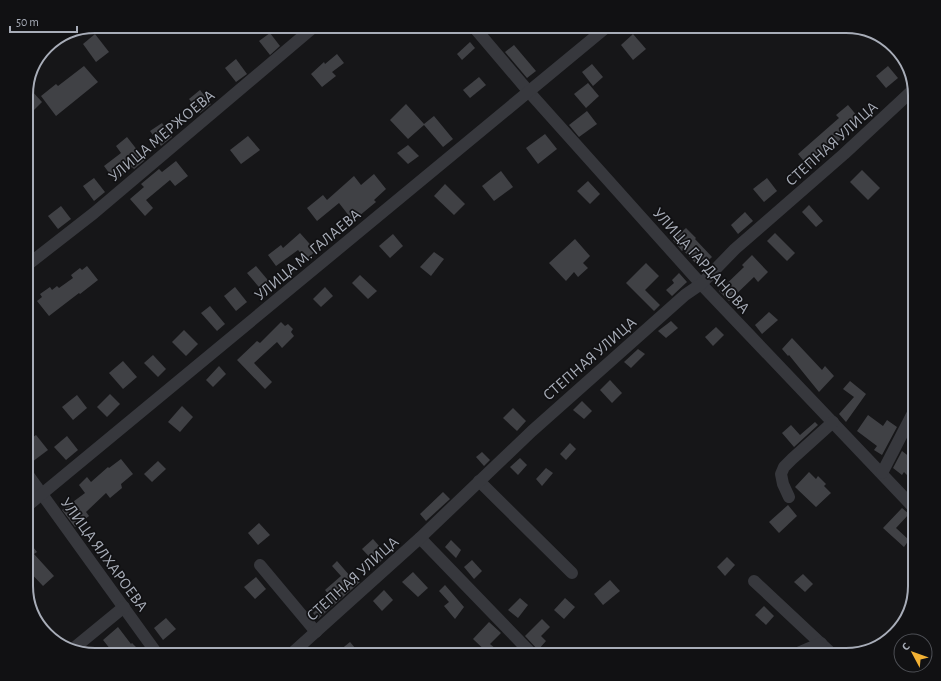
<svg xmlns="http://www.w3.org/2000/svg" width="941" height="681" font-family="'Alegreya Sans',sans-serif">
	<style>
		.building { fill: #404145 }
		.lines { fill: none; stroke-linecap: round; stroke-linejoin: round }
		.minor { stroke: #37383d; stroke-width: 12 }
		.labels { text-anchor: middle; stroke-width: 3.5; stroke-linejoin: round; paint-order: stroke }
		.street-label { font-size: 16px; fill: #a8adb8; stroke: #111113 }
		.rim { fill: none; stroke: #a8adb8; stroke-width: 2 }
	</style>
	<rect width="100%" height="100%" fill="#161618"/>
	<g class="building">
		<path d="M270,33L280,46L270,55L259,41Z"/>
		<path d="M95,34L109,52L96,62L83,44Z"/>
		<path d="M633,34L646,49L633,60L621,45Z"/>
		<path d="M470,42L475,48L462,60L457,54Z"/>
		<path d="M514,45L536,71L527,78L505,52Z"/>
		<path d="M337,54L344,63L332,72L336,76L322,87L311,74L324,62L325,64Z"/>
		<path d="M236,59L247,74L236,82L225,68Z"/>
		<path d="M592,64L603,77L593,86L582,72Z"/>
		<path d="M84,66L98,82L56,116L41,96L56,84L58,86Z"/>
		<path d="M888,66L898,78L886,88L876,76Z"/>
		<path d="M479,77L486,85L470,98L463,90Z"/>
		<path d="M588,83L599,96L586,108L574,94Z"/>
		<path d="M30,89L42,102L30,114L26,110V93Z"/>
		<path d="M200,90L211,104L200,113L189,99Z"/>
		<path d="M406,104L424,124L434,116L453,139L443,147L424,125L408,139L390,120Z"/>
		<path d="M848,105L858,117L837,135L841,139L808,166L798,154L839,118L836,115Z"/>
		<path d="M587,111L597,124L579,137L569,125Z"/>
		<path d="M162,123L172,137L161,146L150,131Z"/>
		<path d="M545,134L557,149L538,164L526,148Z"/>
		<path d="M248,136L260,150L241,164L230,150Z"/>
		<path d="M127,137L145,160L134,169L132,167L115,181L104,166L121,153L116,146Z"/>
		<path d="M408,145L419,156L408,164L397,153Z"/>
		<path d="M176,161L188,176L175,186L170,180L146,200L153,208L145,216L130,199L144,187L141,184L159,169L162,172Z"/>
		<path d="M862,170L880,188L868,200L850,182Z"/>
		<path d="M501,171L513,187L494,201L482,186Z"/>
		<path d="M374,174L386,189L374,200L376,202L353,221L339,203L317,221L307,208L323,195L327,200L354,176L361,185Z"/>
		<path d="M94,178L105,192L94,201L83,186Z"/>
		<path d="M767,178L777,191L764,202L753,189Z"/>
		<path d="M588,181L600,194L590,204L577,191Z"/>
		<path d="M445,184L465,204L454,215L434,196Z"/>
		<path d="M809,205L823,221L816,227L802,212Z"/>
		<path d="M61,206L71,219L58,229L48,216Z"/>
		<path d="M745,212L753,221L738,234L731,225Z"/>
		<path d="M686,228L696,238L695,239L712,257L700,268L683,250L682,251L673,240Z"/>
		<path d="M300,233L316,251L306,259L298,250L276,266L268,255L281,245L283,248Z"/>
		<path d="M775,233L795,253L787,261L767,241Z"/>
		<path d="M393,234L403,246L390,258L379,246Z"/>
		<path d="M575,239L590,256L583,263L588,268L578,277L574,272L566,281L549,263Z"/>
		<path d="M434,252L444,259L431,276L420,267Z"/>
		<path d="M752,255L768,272L758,282L754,277L729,301L719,291L744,267L742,265Z"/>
		<path d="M646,263L659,276L645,290L660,305L654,311L626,283Z"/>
		<path d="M87,266L98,280L80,294L79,293L49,316L37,301L42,297L40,294L50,287L52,290L57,286L59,288L73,278L71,275L80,268L82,270Z"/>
		<path d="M256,266L272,285L264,293L247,273Z"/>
		<path d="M679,273L687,282L672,296L666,290L674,283L672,280Z"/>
		<path d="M360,275L377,291L368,299L352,283Z"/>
		<path d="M235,287L247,302L236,311L224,296Z"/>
		<path d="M325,287L333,296L321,307L313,299Z"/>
		<path d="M210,306L225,324L217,331L201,313Z"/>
		<path d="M769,312L778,320L762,334L755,325Z"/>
		<path d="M671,321L678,328L666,338L658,331Z"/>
		<path d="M281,322L285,326L288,324L293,329L291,332L294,336L282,348L277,342L254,363L272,382L265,389L237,360L257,341L260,343Z"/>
		<path d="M716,327L724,335L713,346L705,337Z"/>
		<path d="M184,330L198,344L186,356L172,342Z"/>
		<path d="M792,338L822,370L825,366L834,376L819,392L789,355L788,356L782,349Z"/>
		<path d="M638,349L645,354L631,368L624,362Z"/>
		<path d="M153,355L166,369L158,377L144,363Z"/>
		<path d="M123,361L137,377L123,389L109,373Z"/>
		<path d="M219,366L226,374L213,387L206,380Z"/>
		<path d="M610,380L622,393L612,403L600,390Z"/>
		<path d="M850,381L866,394L846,422L839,414L854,397L843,389Z"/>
		<path d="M110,394L120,404L107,417L97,407Z"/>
		<path d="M77,395L87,408L73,420L62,407Z"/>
		<path d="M582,401L592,411L584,419L573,410Z"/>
		<path d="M182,406L193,417L180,432L168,422Z"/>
		<path d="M513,408L526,421L517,431L503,418Z"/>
		<path d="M868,415L883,426L887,420L897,427L882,455L874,450L877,446L857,431Z"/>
		<path d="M815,422L818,425L794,447L782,433L791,425L800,435Z"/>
		<path d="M36,435L48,450L28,465H26V442Z"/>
		<path d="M67,436L78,450L66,460L54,447Z"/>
		<path d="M570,443L576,449L566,460L560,454Z"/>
		<path d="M902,451L915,461V483L904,472L902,475L893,468Z"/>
		<path d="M482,452L490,460L484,466L476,457Z"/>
		<path d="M520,458L527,465L518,475L510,467Z"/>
		<path d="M121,459L133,474L121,484L122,488L110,498L106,493L86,512L89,516L75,527L62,510L85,493L79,485L87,477L91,482L108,467L109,468Z"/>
		<path d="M158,461L166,469L152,482L144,474Z"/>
		<path d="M546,468L553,473L542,486L536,479Z"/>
		<path d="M809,472L816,479L818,476L826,484L824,486L831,493L816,507L795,487Z"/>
		<path d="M443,492L450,499L426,521L420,514Z"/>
		<path d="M788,505L797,516L779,533L769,522Z"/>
		<path d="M902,508L909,514L896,528L909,540L904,547L883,528Z"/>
		<path d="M259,523L270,535L258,545L248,533Z"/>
		<path d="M26,538L37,552L34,554L54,576L43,586L26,568Z"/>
		<path d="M373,539L387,555L377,565L362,549Z"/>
		<path d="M451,540L461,550L456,558L445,547Z"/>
		<path d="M727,557L735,565L725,576L717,567Z"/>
		<path d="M472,560L482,571L474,579L464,567Z"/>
		<path d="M337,561L350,576L352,574L360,582L318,619L313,613L331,597L325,590L341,576L332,566Z"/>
		<path d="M413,572L428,588L418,597L402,582Z"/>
		<path d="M803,574L813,584L805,592L794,582Z"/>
		<path d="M256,577L266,589L255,599L244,587Z"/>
		<path d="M610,580L620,591L603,605L594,594Z"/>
		<path d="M445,585L464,607L455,619L444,606L449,602L439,591Z"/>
		<path d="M384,590L393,600L382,611L373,601Z"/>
		<path d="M520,598L528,605L518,618L508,610Z"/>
		<path d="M565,598L575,607L564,619L554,610Z"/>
		<path d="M764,606L774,616L766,625L755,615Z"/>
		<path d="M166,618L176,629L163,640L154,628Z"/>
		<path d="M542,619L550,627L541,636L546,641L538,650L525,636Z"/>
		<path d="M489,622L501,633L490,644L503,655H490L473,639Z"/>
		<path d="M118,627L131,644L132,643L139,650L133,655H115L103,640Z"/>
		<path d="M350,642L361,655H334Z"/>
	</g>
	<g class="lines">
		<g class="minor">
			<path d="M473,26L529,92L701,284L915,509"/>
			<path d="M26,266L94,213L315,26"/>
			<path d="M26,472L158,655"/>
			<path d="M882,473L915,409"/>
			<path d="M479,481L572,573"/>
			<path d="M789,497L783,484L781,474L784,467L792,459L833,422"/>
			<path d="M26,507L608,26"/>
			<path d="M420,538L533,655"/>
			<path d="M260,565L316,632"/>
			<path d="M754,581L833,655"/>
			<path d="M74,648L124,607"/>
			<path d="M798,653L821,643"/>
			<path d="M290,655L420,538L532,431L685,295L701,284L735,249L844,154L914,89"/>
		</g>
	</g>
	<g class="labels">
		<g class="street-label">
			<text transform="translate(161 135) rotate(-40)" y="6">УЛИЦА МЕРЖОЕВА</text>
			<text transform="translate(831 143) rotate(-42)" y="6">СТЕПНАЯ УЛИЦА</text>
			<text transform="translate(307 254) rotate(-40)" y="6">УЛИЦА М. ГАЛАЕВА</text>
			<text transform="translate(702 260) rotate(48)" y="6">УЛИЦА ГАРДАНОВА</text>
			<text transform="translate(589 358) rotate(-41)" y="6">СТЕПНАЯ УЛИЦА</text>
			<text transform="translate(105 554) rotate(54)" y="6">УЛИЦА ЯЛХАРОЕВА</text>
			<text transform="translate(352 578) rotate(-42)" y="6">СТЕПНАЯ УЛИЦА</text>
		</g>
	</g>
	<path d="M0 0H941V681H0ZM95 33H846A62 62 0 0 1 908 95V586A62 62 0 0 1 846 648H95A62 62 0 0 1 33 586V95A62 62 0 0 1 95 33Z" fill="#111113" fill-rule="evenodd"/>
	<path class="rim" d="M95 33H846A62 62 0 0 1 908 95V586A62 62 0 0 1 846 648H95A62 62 0 0 1 33 586V95A62 62 0 0 1 95 33Z"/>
	<g transform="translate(913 653) rotate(311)"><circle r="19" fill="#111113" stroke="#4d4f55"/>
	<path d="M0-3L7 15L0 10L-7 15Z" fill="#f2b134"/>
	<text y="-6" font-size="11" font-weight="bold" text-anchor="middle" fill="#a8adb8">С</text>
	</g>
	<path d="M10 26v6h67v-6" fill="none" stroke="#a8adb8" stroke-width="2"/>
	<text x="16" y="26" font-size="12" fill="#a8adb8" stroke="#111113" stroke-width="3" paint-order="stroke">50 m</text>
</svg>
